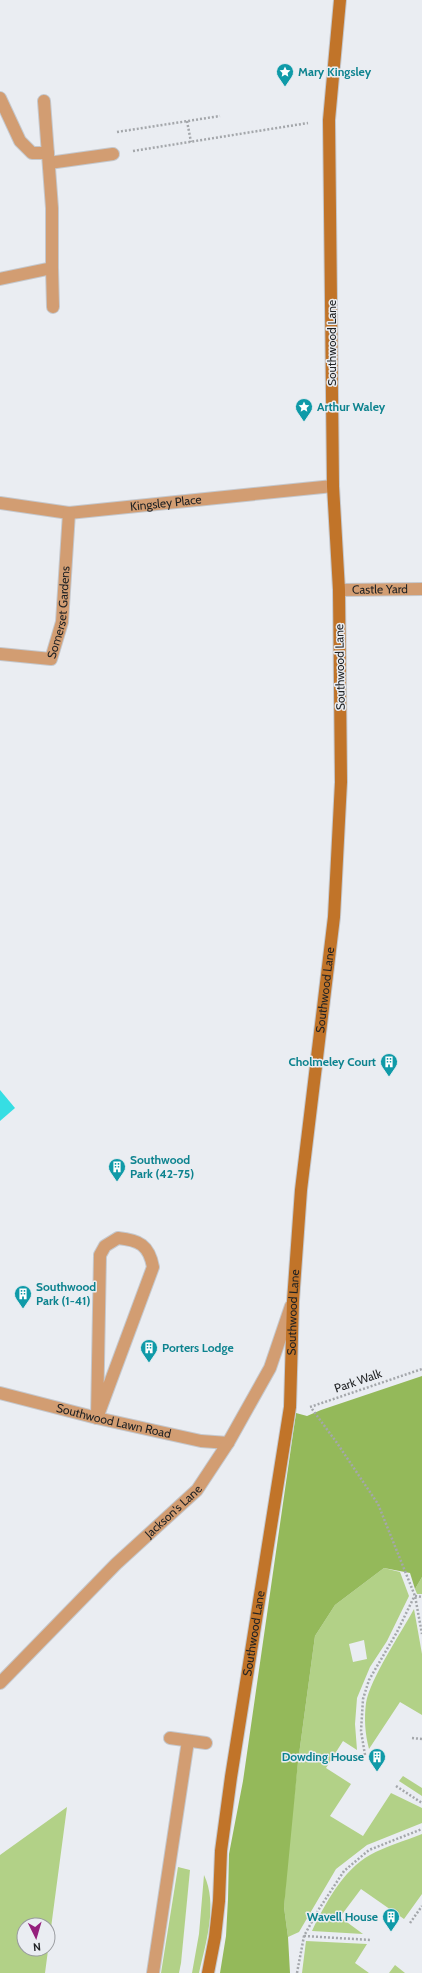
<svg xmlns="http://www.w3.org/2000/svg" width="422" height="1973" font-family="Cabin,sans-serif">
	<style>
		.green { fill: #b2d187; fill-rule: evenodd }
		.forest { fill: #94b95a }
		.water { fill: #36dee3 }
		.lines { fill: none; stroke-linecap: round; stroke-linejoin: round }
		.lane-casing { stroke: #c5c8cd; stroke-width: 14 }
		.street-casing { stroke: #c5c8cd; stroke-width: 14 }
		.secondary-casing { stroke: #c5c8cd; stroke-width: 14 }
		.path { stroke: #a4a7ab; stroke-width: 2.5; stroke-dasharray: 2 2; stroke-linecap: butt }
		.lane { stroke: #d29d72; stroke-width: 12 }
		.street { stroke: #d29d72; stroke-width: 12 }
		.secondary { stroke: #c17429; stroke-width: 12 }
		.labels { text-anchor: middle; stroke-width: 3; stroke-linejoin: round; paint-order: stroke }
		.culture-label { font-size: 12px; font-weight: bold; fill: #0d838f; stroke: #eaedf2; text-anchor: start }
		.street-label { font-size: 12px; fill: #1f2123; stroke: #eaedf2 }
	</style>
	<rect width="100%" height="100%" fill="#eaedf2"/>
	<g class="green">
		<path d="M384,1568L400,1572L409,1596L387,1641L370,1667L357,1698L355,1724L357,1750L343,1741L326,1768L351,1784L330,1816L363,1836L391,1793L422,1808V1823L367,1845L336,1869L299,1932L288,1937L284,1907L288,1851L298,1762L315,1636L335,1605ZM364,1640L367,1659L353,1662L349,1644Z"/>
		<path d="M422,1577V1594H417L415,1589Z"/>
		<path d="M414,1609L422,1654V1715L400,1702L369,1749C365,1734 364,1719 366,1703C370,1679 401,1633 414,1609Z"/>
		<path d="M403,1776L422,1788V1796L399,1781Z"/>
		<path d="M67,1807L45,1973H0V1855ZM24,1925H48V1949H24Z"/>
		<path d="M422,1834V1894L404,1919L361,1889L340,1917L363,1934L312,1931C325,1904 343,1870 370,1855C386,1846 405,1841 422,1834Z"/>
		<path d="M178,1867L190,1870L181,1963L179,1973H161Z"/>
		<path d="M204,1875C218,1904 206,1943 199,1973H192L199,1934Z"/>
		<path d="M306,1941L367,1944L355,1963L369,1973H302Z"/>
		<path d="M395,1965L405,1973H389Z"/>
	</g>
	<path class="forest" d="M422,1376V1577L415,1589L410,1573L384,1568L335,1605L315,1636L298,1762L284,1907L288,1937L290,1973H220L226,1936L228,1899L229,1854L243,1781L296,1413L307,1416L321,1410Z"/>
	<path class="water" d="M0,1090L15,1108L0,1121Z"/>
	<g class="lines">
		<defs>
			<g id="lane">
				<path d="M0,98L20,141L32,153H48"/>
				<path d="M118,1238C139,1240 149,1245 153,1267L97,1418L100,1255L105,1246Z"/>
				<path d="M170,1738L206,1743"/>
				<path d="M153,1973L188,1741"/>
			</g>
			<g id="street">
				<path d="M49,163L113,154"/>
				<path d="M52,268L53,307"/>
				<path d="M0,279L52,268V208L44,101"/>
				<path id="s1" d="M0,503L69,513L333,486"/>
				<path id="s2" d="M339,590L422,589"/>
				<path id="s3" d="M0,654L51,659L62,622L69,513"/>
				<path id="s4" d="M0,1393L97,1418L201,1441L228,1443"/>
				<path id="s5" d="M0,1683L116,1564L197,1490L228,1443L270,1368L291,1306"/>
			</g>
			<g id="secondary">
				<path id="s6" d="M208,1973L215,1937L219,1901L221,1851L231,1777L290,1407L293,1301L301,1190L334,917L341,782L339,590L333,486L329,120L340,0"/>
			</g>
		</defs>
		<use href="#lane" class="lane-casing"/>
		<use href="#street" class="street-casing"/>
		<use href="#secondary" class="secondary-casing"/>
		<g class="path">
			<path d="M187,121L191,142"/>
			<path d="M117,132L220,116"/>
			<path d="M133,151L308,123"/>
			<path d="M310,1407L422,1369"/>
			<path d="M312,1409L337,1443L378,1504L415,1596L422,1634"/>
			<path d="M415,1596L422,1597"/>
			<path d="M412,1738L422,1739"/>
			<path d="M365,1755L361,1731L363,1699L369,1680L397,1632L414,1597"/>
			<path d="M396,1786L422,1803"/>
			<path d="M410,1923L422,1906"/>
			<path d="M304,1936L371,1940"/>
			<path d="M297,1973L304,1936L319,1909L344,1871L369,1850L422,1829"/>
		</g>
		<use href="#lane" class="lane"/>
		<use href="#street" class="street"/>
		<use href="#secondary" class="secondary"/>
	</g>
	<defs>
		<symbol id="sight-pin" viewBox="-11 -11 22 30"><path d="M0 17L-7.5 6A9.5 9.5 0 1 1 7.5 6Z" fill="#0f9aa8" stroke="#eaedf2"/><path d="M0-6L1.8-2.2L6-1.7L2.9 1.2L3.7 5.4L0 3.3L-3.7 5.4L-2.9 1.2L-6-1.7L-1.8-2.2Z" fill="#fff"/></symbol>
		<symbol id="building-pin" viewBox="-11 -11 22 30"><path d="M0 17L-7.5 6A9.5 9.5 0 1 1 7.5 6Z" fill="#0f9aa8" stroke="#eaedf2"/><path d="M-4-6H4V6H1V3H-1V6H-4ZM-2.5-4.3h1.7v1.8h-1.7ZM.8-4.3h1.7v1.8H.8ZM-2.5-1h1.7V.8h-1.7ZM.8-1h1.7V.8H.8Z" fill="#fff"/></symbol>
	</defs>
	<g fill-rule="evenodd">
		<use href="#sight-pin" x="275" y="62" width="20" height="27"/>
		<use href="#sight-pin" x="294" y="397" width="20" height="27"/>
		<use href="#building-pin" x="379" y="1052" width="20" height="27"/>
		<use href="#building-pin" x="107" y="1157" width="20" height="27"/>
		<use href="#building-pin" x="13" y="1284" width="20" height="27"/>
		<use href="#building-pin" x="139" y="1338" width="20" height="27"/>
		<use href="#building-pin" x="367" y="1747" width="20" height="27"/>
		<use href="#building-pin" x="381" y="1907" width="20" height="27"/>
	</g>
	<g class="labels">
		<g class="culture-label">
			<text x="298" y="76">Mary Kingsley</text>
			<text x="317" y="411">Arthur Waley</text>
			<text x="376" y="1066" text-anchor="end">Cholmeley Court</text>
			<text x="130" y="1164">Southwood<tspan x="130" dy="14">Park (42-75)</tspan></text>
			<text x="36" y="1291">Southwood<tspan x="36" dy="14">Park (1-41)</tspan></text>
			<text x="162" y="1352">Porters Lodge</text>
			<text x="364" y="1761" text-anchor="end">Dowding House</text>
			<text x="378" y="1921" text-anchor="end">Wavell House</text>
		</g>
		<g class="street-label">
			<text transform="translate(332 343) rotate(-90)" y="4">Southwood Lane</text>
			<text dy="4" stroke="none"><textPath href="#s1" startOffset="167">Kingsley Place</textPath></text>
			<text dy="4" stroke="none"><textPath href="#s2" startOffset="41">Castle Yard</textPath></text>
			<text dy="4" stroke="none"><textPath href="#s3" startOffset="99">Somerset Gardens</textPath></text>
			<text transform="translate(340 667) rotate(-91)" y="4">Southwood Lane</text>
			<text dy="4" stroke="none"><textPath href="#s6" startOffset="991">Southwood Lane</textPath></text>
			<text dy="4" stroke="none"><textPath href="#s6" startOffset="667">Southwood Lane</textPath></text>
			<text transform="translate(358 1381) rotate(-19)" y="4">Park Walk</text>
			<text dy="4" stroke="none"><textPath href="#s4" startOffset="117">Southwood Lawn Road</textPath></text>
			<text dy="4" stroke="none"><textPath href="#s5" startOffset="244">Jackson's Lane</textPath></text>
			<text dy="4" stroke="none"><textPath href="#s6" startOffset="343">Southwood Lane</textPath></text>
		</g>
	</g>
	<g transform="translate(36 1937) rotate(175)"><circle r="19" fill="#eaedf2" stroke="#999b9f"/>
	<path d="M0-3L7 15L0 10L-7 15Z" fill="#951f7c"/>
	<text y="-6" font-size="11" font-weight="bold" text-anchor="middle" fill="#1f2123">N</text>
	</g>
</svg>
